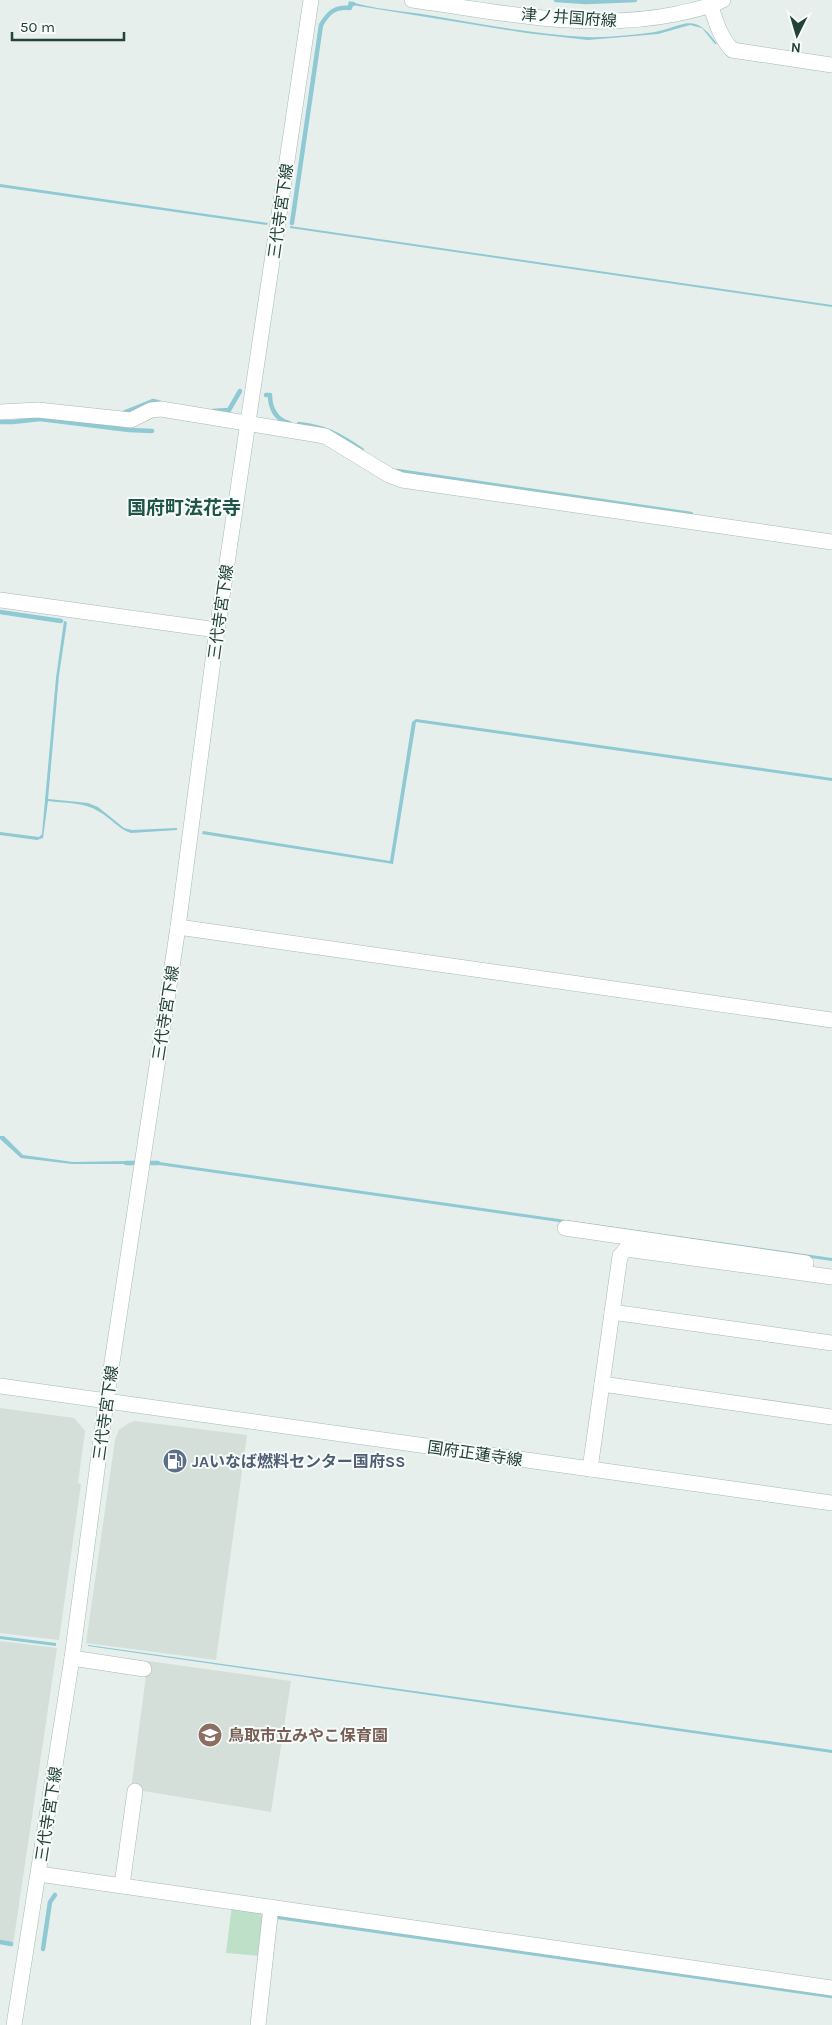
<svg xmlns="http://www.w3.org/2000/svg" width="832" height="2025" font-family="Karla,'Noto Sans JP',sans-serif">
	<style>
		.built { fill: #d4dfda }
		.green { fill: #bfe0c8 }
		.water { fill: #8ec9d4 }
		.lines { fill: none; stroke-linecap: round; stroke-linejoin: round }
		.stream { stroke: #8ec9d4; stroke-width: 4.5 }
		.minor-casing { stroke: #a8b8b2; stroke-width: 16 }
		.secondary-casing { stroke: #a4bbb3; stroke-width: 16 }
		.minor { stroke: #fff; stroke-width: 15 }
		.secondary { stroke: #fff; stroke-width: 15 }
		.labels { text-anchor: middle; stroke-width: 4; stroke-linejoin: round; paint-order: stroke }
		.street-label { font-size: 16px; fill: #24423a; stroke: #f7fbf9 }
		.service-label { font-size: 16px; font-weight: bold; fill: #4e5e75; stroke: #f7fbf9; text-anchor: start }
		.education-label { font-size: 16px; font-weight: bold; fill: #785e54; stroke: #f7fbf9; text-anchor: start }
		.quarter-label { font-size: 19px; font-weight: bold; fill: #1f5548; stroke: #f7fbf9 }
	</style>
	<rect width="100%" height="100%" fill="#e6efeb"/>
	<g class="built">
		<path d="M0,1408L74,1418L85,1431L78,1483L81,1484L59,1640L0,1633Z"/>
		<path d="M135,1421L247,1435L216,1660L86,1643L115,1440L119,1430L129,1423Z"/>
		<path d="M0,1641L57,1648L13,1945L0,1943Z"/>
		<path d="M148,1661L291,1681L271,1812L131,1789Z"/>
	</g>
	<path class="green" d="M232,1905L259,1910L265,1916L261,1956L226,1953Z"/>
	<g class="water">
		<path d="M349,1C371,9 404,11 428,15C480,24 534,34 587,37C607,38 628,35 648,33C683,29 692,8 717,44H715L702,28L690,25L658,34L588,40L526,33L352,5L351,6H348Z"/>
		<path d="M0,184L268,223L267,225L0,187Z"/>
		<path d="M290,226L832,305V307L290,228Z"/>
		<path d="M64,621L67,622L59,675L48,799L88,803L98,807L124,828L132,830L177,828V830L131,833C118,829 110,817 98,811C84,802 64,803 48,801L43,838L37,840L0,835V832L39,837L42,834L56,678Z"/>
		<path d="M416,719L832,778V781L416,722L393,864L202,834L203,831L390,861L412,722Z"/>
		<path d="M0,1136H4L23,1155L73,1162L130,1161V1164H72L21,1158L0,1139Z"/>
		<path d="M152,1161L832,1258V1261L152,1164Z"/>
		<path d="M0,1636L56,1643V1646L0,1639Z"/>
		<path d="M88,1645L832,1750V1753L88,1646Z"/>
	</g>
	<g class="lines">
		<g class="stream">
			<path d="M556,0L586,2L635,0"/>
			<path d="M292,223L321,25C328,13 335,6 350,8L351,4H353"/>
			<path d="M266,395H270C270,408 276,420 289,423"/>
			<path d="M213,411L229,410L240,391"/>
			<path d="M123,413L153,401L161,403"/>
			<path d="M0,422H13L40,419L129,430L152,431"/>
			<path d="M299,424C328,428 338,434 362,450"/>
			<path d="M397,471L691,514"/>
			<path d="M0,612L61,621"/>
			<path d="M126,1163H158"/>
			<path d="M279,1917L832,1996"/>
			<path d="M0,1942L11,1944"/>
			<path d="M43,1949L50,1902L55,1895"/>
		</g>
		<defs>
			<g id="minor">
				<path d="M711,7C716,22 720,37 732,50L832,65"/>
				<path d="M0,412L38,410L131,420L151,410L161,409L325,436L389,475L402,480L832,542"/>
				<path d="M0,600L217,630"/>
				<path d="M178,927L832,1020"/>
				<path d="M565,1228L806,1263"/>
				<path d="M612,1312L832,1343"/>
				<path d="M602,1384L832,1417"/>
				<path d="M590,1469L620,1256L626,1249L832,1277"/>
				<path d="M72,1658L144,1669"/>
				<path d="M39,1874L832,1988"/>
				<path d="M122,1885L135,1791"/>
				<path d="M258,2025L271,1907"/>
			</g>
			<g id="secondary">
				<path d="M412,0C500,12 588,32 676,14C693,10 708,8 723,0"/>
				<path d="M0,1386L832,1503"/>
				<path d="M14,2025L72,1658L106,1402L178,927L217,630L311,0"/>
			</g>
		</defs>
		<use href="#minor" class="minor-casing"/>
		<use href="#secondary" class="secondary-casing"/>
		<use href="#minor" class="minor"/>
		<use href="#secondary" class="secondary"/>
	</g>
	<defs>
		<symbol id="fuel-disc" viewBox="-11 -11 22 22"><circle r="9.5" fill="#5c6f8a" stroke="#f7fbf9"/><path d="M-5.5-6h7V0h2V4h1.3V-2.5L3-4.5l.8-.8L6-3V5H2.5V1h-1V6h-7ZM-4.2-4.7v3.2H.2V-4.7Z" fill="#fff"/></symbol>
		<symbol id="school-disc" viewBox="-11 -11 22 22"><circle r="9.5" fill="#8d6e63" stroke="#f7fbf9"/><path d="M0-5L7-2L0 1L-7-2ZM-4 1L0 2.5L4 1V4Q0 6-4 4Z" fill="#fff"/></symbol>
	</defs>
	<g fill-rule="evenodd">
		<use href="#fuel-disc" x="161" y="1447" width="28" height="28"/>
		<use href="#school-disc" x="196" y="1721" width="28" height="28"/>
	</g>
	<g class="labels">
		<g class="street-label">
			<text transform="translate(569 17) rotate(4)" y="6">津ノ井国府線</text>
			<text transform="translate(280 211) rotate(-82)" y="6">三代寺宮下線</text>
			<text transform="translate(220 612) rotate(-82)" y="6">三代寺宮下線</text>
			<text transform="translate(165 1013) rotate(-81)" y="6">三代寺宮下線</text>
			<text transform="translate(105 1413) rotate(-82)" y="6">三代寺宮下線</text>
			<text transform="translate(475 1453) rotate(8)" y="6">国府正蓮寺線</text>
			<text transform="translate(48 1814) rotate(-81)" y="6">三代寺宮下線</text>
		</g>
		<g class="service-label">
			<text x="192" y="1467">JAいなば燃料センター国府SS</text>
		</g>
		<g class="education-label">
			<text x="228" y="1741">鳥取市立みやこ保育園</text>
		</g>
		<g class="quarter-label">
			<text x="184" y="514">国府町法花寺</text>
		</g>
	</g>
	<g transform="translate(797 35) rotate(185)" stroke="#f7fbf9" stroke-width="4" paint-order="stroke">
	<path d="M0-4L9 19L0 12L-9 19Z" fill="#24423a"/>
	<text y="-8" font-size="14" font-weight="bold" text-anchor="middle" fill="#24423a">N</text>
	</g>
	<path d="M12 32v8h112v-8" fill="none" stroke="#24423a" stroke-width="2.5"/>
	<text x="20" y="32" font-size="15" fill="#24423a" stroke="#f7fbf9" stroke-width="4" paint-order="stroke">50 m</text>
</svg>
